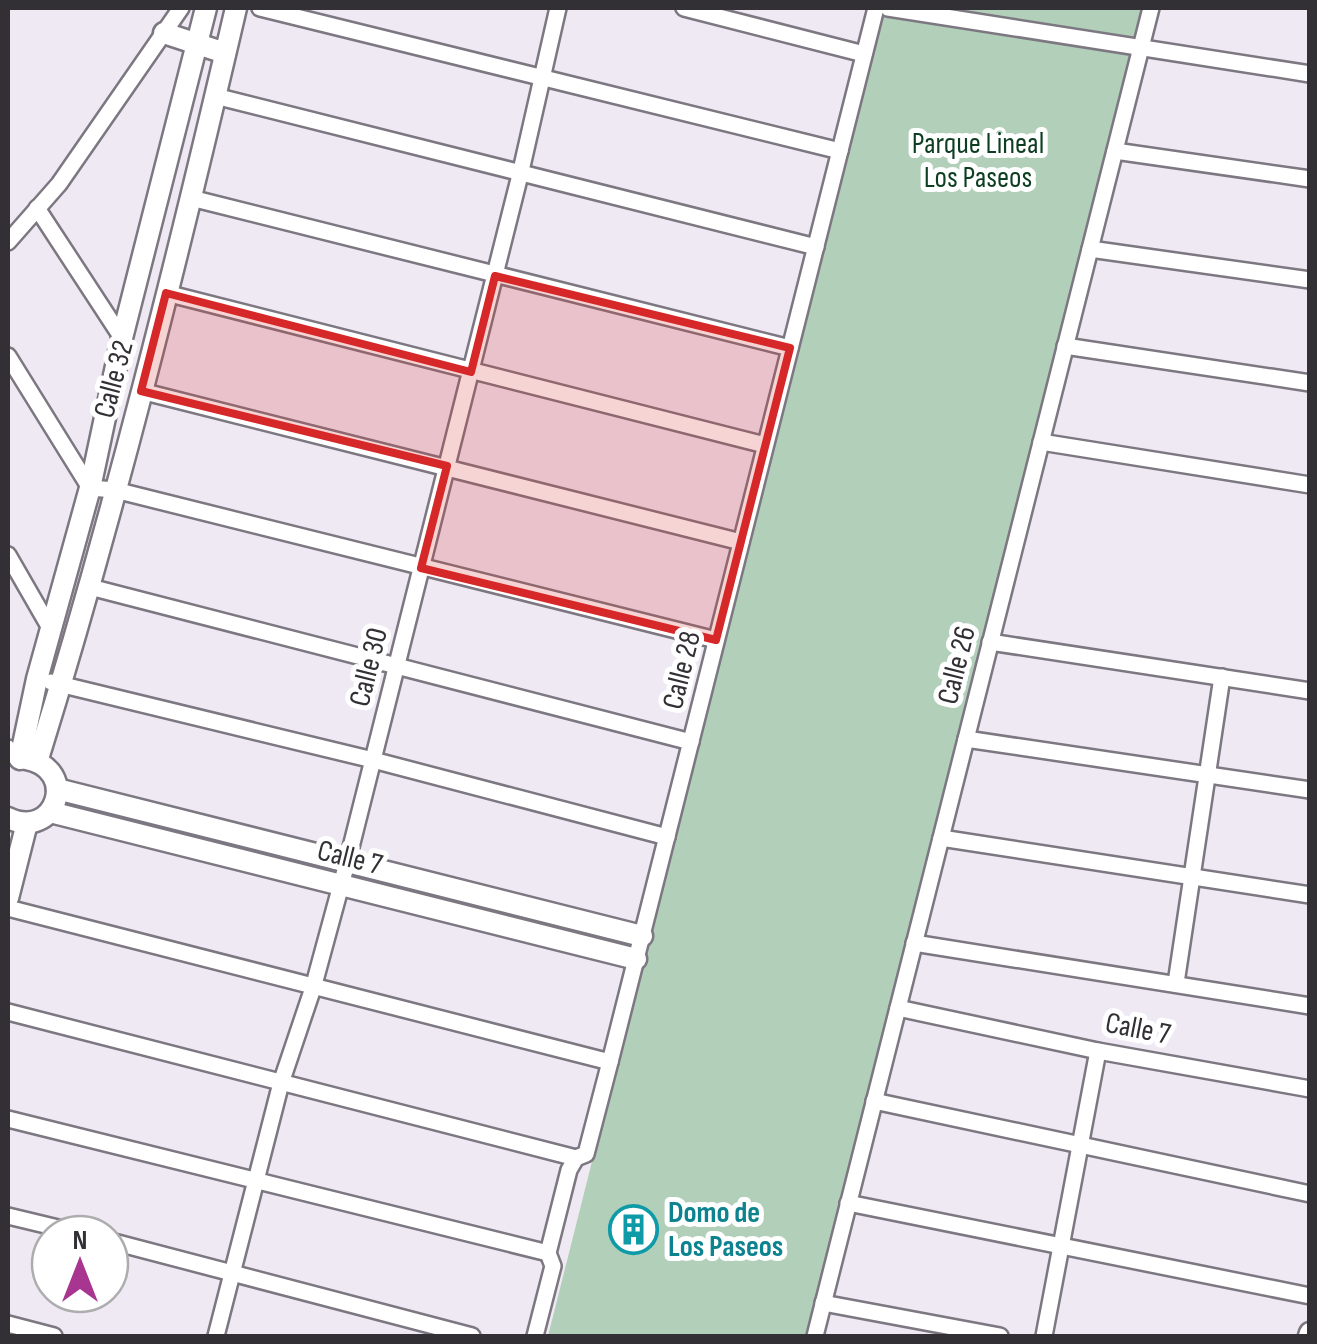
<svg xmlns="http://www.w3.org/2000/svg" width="1317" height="1344" font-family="'Sofia Sans Condensed',sans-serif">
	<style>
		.green { fill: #b2cfba }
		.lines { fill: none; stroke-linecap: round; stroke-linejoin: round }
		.minor-casing { stroke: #7c7781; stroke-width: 20 }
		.tertiary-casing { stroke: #7c7781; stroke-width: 25 }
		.minor { stroke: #fff; stroke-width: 15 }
		.tertiary { stroke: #fff; stroke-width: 20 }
		.marked { fill: #d62828; fill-opacity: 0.2; stroke: #d62828; stroke-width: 8; stroke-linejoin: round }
		.labels { text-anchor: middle; stroke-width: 10; stroke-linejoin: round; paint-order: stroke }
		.park-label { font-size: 30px; fill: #0e3e22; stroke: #fff }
		.street-label { font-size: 30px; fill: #333035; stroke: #fff }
		.culture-label { font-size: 30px; font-weight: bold; fill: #0d838f; stroke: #fff; text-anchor: start }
	</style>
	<rect width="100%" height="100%" fill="#efe9f4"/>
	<path class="green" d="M883,8H1144L811,1336H548Z"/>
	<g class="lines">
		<defs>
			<g id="minor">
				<path d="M260,8L840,151"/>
				<path d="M684,8L864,54"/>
				<path d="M888,8L1310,74"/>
				<path d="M215,96L816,247"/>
				<path d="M1115,151L1310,179"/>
				<path d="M191,198L790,348"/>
				<path d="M37,208L122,338"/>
				<path d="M8,242L59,184L181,8"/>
				<path d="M1090,249L1310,280"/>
				<path d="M166,293L765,445"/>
				<path d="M1065,346L1310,383"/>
				<path d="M8,356L90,488L115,490L716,640"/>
				<path d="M141,391L741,542"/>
				<path d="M1041,442L1310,485"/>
				<path d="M8,555L50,628"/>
				<path d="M90,587L691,742"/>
				<path d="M990,642L1310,691"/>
				<path d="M51,682L373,760L667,837"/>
				<path d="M966,739L1310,790"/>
				<path d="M8,748L18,760"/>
				<path d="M941,838L1310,895"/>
				<path d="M8,908L610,1062"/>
				<path d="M914,943L1310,1006"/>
				<path d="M1176,983L1222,677"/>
				<path d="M898,1008L1098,1051L1310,1089"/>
				<path d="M8,1012L576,1158"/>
				<path d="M874,1101L1310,1194"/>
				<path d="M8,1119L548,1253"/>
				<path d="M848,1203L1310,1296"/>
				<path d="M8,1216L83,1234"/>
				<path d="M110,1241L472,1336"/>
				<path d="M823,1303L1000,1336"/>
				<path d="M8,1324L54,1336"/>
				<path d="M216,1336L281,1083L313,988L347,863L520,175L558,8"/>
				<path d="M535,1336L553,1266L548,1253L569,1170L576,1158L586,1154L610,1062L876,8"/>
				<path d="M815,1336L1151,8"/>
				<path d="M1044,1336L1098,1051"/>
			</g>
			<g id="tertiary">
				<path d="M164,33L225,53"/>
				<path d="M20,759L37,679L90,488L122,338L206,8"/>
				<path d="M37,762C114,514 177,261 236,8"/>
				<path d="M57,789L642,936"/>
				<path d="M50,812L636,959"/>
				<path d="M8,818C56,841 80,769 26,759"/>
				<path d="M8,898L27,823"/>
				<path d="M1309,1336L1310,1333"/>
			</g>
		</defs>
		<use href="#minor" class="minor-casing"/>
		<use href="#tertiary" class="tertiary-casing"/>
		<use href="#minor" class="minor"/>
		<use href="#tertiary" class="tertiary"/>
	</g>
	<path class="marked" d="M495,276L790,348L716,640L421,568L447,466L141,391L166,293L471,372Z"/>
	<defs>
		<symbol id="building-ring" viewBox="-11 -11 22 22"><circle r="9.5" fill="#fff" stroke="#0f9aa8" stroke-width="1.5"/><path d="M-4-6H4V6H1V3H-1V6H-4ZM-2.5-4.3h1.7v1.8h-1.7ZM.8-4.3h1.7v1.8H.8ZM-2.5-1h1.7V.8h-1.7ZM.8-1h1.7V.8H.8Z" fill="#0f9aa8"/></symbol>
	</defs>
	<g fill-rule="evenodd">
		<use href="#building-ring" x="606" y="1202" width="55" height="55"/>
	</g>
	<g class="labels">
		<g class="park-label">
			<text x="978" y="153">Parque Lineal<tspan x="978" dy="34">Los Paseos</tspan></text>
		</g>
		<g class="street-label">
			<text transform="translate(113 379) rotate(-75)" y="10">Calle 32</text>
			<text transform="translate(956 665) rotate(-76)" y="10">Calle 26</text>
			<text transform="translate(368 667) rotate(-76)" y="10">Calle 30</text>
			<text transform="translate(681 670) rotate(-76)" y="10">Calle 28</text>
			<text transform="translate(350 857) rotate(14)" y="10">Calle 7</text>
			<text transform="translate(1138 1028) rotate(11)" y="10">Calle 7</text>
		</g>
		<g class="culture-label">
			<text x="668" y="1222">Domo de<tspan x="668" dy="34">Los Paseos</tspan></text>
		</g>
	</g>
	<rect width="1317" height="1344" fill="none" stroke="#333035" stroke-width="20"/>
	<g transform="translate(80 1264)"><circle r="48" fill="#ffffff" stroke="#adacae" stroke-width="2.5"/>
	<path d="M0-8L18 38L0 25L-18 38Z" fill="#a83590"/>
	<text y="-15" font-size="28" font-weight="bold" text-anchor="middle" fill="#333035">N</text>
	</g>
</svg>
